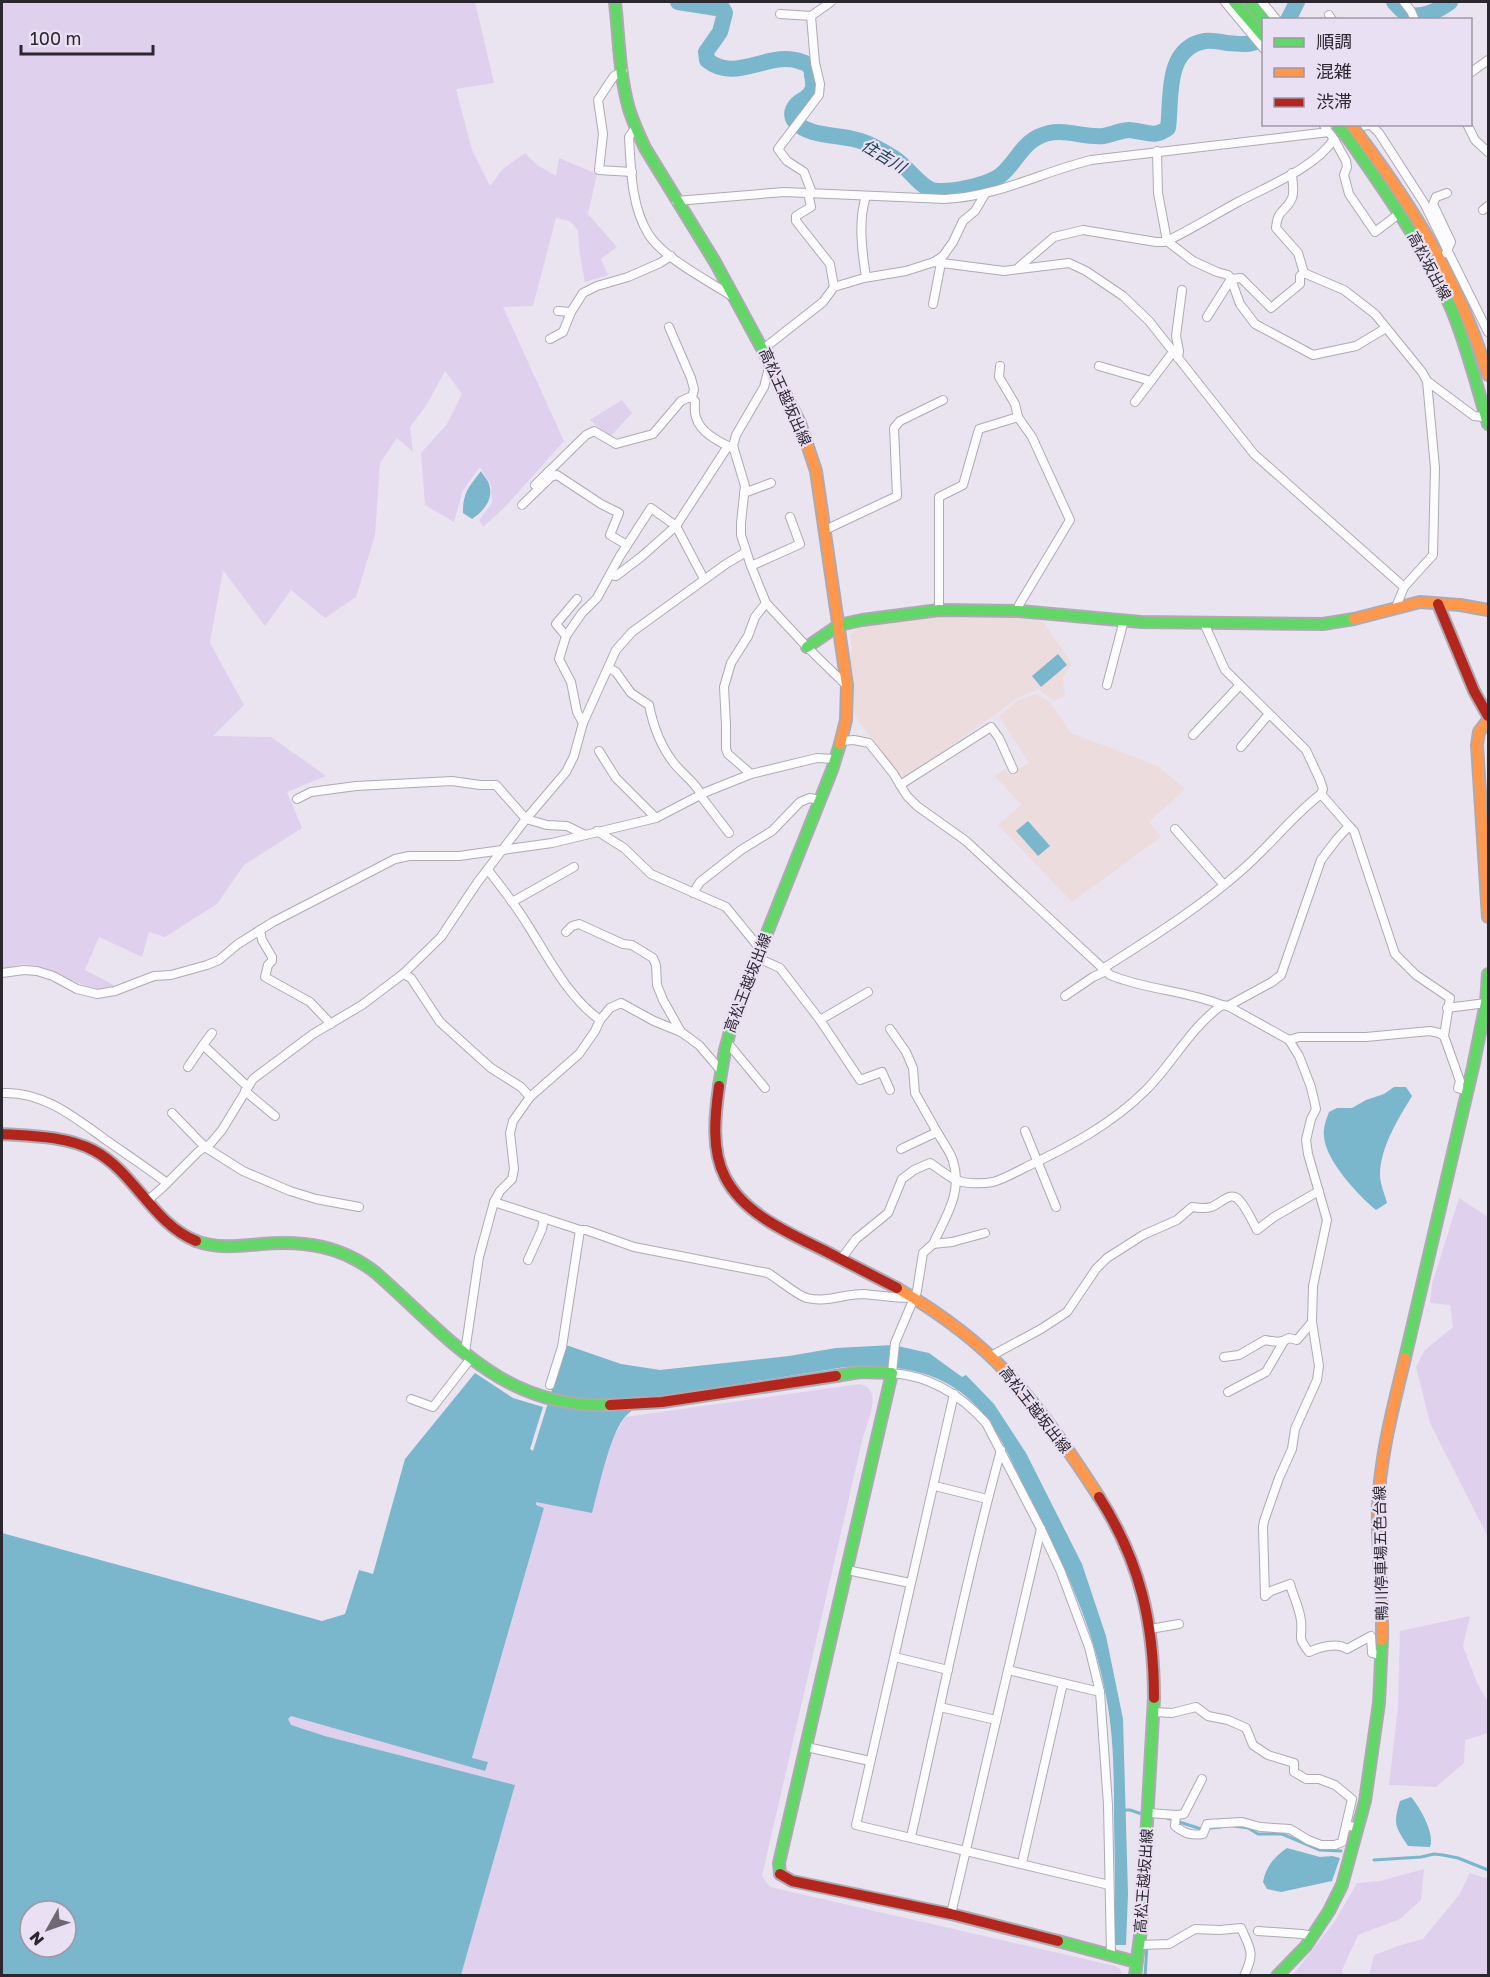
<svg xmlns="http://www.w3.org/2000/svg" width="1490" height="1977" font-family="'Golos Text','Noto Sans JP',sans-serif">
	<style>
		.education { fill: #eddcde }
		.green { fill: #dfd0ee }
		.water { fill: #7ab6cc; fill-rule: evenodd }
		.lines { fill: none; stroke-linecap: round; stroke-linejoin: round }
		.stream { stroke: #7ab6cc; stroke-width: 3 }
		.river { stroke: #7ab6cc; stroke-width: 16 }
		.street-casing { stroke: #aeaab2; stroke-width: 10 }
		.fast-casing { stroke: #aeaab2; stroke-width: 14 }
		.slow-casing { stroke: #aeaab2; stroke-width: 14 }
		.jam-casing { stroke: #aeaab2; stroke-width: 14 }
		.street { stroke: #fcfbfd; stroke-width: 8 }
		.fast { stroke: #63d668; stroke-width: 10 }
		.slow { stroke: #ff974d; stroke-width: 10 }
		.jam { stroke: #b3261e; stroke-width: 10 }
		.fast-bridge-casing { stroke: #aeaab2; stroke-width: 14; stroke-linecap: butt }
		.slow-bridge-casing { stroke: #aeaab2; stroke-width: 14; stroke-linecap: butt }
		.fast-bridge { stroke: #63d668; stroke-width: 10 }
		.slow-bridge { stroke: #ff974d; stroke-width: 10 }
		.labels { text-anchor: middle; stroke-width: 4.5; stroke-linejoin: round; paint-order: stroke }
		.street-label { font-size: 15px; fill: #2b272f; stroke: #eae0f4 }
		.water-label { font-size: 16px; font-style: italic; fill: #153d49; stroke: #eae0f4 }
	</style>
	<rect width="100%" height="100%" fill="#eae4f0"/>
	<g class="education">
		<path d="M938,612L1039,616L1072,664L1063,677L1065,696L1054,701L1038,689L1018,698L908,777L898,775L855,716L847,652L852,651L850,635L863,623Z"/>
		<path d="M1037,694L1050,702L1071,733L1158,766L1185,789L1149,822L1161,837L1072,902L998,825L1021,805L995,776L1004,769L1009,774L1029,763L999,716L1018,700Z"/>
	</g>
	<g class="green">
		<path d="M2,2H475L494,83L456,89L472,150L490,186L502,170L525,153L537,165L556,176L559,158L597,174L588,214L617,247L601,259L608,275L585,282L580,256L578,231L570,221L556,218L533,306L503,307L564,441L505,507L483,527L479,520L492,503L491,485L480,467L463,490L454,522L425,505L421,453L447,424L462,394L445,371L427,404L410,427L413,452L397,438L380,463L375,535L356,597L325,618L291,590L265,626L223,570L210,643L244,705L213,736L271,737L326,776L287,792L302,828L244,865L217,904L165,937L149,932L142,957L99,937L85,970L116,986L96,990L37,966L23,964L2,969Z"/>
		<path d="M622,400L632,413L610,437L590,420Z"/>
		<path d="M1459,1198L1488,1217V1537L1430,1423L1416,1367L1424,1351L1453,1327L1450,1305L1430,1303L1432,1284Z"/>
		<path d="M860,1384C883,1389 868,1421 863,1437L762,1876L770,1887L1115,1966L1120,1969L1122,1975H461L515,1785L325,1736L291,1725L287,1720L291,1715L472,1759L544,1508L536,1505V1502L614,1436L625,1417Z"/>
		<path d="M1470,1616L1463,1646L1477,1683L1488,1702V1733L1465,1740L1464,1763L1436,1787L1389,1785L1398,1707L1400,1631Z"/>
		<path d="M1424,1869L1421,1900L1400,1919L1358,1935L1342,1970L1343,1975H1293L1335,1921L1357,1883L1380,1881Z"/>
		<path d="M1470,1873L1488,1879V1975H1369L1374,1955L1401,1945L1423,1939L1459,1895Z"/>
	</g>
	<g class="water">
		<path d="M481,471C483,475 488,480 489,484C494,499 484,511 472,519L463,513C463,492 469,487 481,471Z"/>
		<path d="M1058,654L1067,665L1041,687L1032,676Z"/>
		<path d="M1028,821L1050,846L1038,856L1016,831Z"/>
		<path d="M1394,1087H1406L1412,1096C1398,1119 1380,1148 1380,1175C1380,1184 1385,1195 1387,1203L1376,1210C1358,1195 1325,1160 1324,1136C1323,1128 1326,1120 1329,1112L1337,1108H1352L1366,1100L1384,1094Z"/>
		<path d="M566,1345L621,1364L660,1370L789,1356L836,1348L893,1345L929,1353L962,1377L966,1375L994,1404L1026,1453L1082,1564L1106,1636L1123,1719L1128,1894L1126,1945H1115C1115,1903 1115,1861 1114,1818C1114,1777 1114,1737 1106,1696C1093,1624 1061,1559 1028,1494C1014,1468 1003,1438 984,1415C949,1370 898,1364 845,1367L656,1397C646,1403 632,1408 624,1418C609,1437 599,1488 592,1513L536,1502V1505L544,1508L472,1758L488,1762L485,1771L291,1716L288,1719L291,1725L325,1736L515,1785L461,1975H2V1533L322,1621L345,1614L359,1570L373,1574L405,1459L475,1373L513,1398L543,1407L530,1449L533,1451ZM30,1911H66V1947H30Z"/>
		<path d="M1411,1797C1420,1807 1435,1834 1430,1847L1408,1846C1395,1827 1393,1823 1400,1801Z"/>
		<path d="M1287,1848L1320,1857L1332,1856L1340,1858L1332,1881L1281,1892L1267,1889L1263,1882C1266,1866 1274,1857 1287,1848Z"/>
	</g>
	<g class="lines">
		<g class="stream">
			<path d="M1123,1810H1130L1145,1815"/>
			<path d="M1167,1818L1201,1829L1221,1827"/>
			<path d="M1234,1826L1248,1828L1258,1834H1282L1320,1850L1341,1851"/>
			<path d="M1374,1860L1421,1857L1434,1854L1443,1855L1458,1858L1488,1870"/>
			<path d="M1145,1976L1147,1946"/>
		</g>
		<g class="river">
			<path d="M678,2L723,9L725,13L720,32L706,52L707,60C736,84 770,49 802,62C809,64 812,68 812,75C813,81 815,87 811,92C808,98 801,100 797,104C784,118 800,128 813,132C827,136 843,136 857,140C870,143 883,151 894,158C907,166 919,186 932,190C948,194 990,185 1002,174C1019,159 1023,139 1049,133C1067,129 1085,138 1103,136C1112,135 1121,130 1129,130C1146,131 1153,139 1168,128C1172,99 1164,48 1205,41C1212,40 1221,42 1228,43C1242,44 1252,46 1264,38"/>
			<path d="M1394,2C1397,5 1400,9 1404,12C1417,21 1440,10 1450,2"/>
			<path d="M1288,20L1297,2"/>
		</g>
		<defs>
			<g id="street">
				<path d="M1225,2L1264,49"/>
				<path d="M1262,2L1277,20"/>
				<path d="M1404,2L1411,11L1415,20"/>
				<path d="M780,14L811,16L815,63L820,84L819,95L778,149L787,161L804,172L812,193"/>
				<path d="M1329,15L1332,20"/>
				<path d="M811,16L831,2"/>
				<path d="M623,71L614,76L598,100L603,134L599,170L632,172"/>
				<path d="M1470,73L1488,60"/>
				<path d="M1323,124L1334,139L1346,161L1347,167L1344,175L1349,194L1375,232L1400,213"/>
				<path d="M1370,124L1379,133L1424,203L1488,332"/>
				<path d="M1467,124L1475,140L1488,152"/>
				<path d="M636,127L629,137C631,169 631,207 649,235C664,258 707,280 730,295"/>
				<path d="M1157,151L1158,193L1167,241L1193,261L1217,272L1228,275L1231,279L1240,304L1255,324L1313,355L1356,346L1386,328"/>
				<path d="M1292,173C1292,181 1295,191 1292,198C1286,213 1278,207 1276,228L1298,253L1304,273L1344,290L1375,314L1422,372L1427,381L1435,468L1433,555L1404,587"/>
				<path d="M808,193L811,207L796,216V221L830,264L834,287"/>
				<path d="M676,201L784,192L945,199C996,197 1042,172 1091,160L1329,132L1374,124"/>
				<path d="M1483,210L1488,206"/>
				<path d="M1446,253L1451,242L1433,204L1436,197L1447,193"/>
				<path d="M934,262L1004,271L1069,263L1086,271L1123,296L1149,321L1254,454L1404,587L1396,607"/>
				<path d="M1019,267L1054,237L1083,230L1156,242H1165C1190,230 1214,215 1238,202C1268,186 1315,168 1334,139"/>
				<path d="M866,277C862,252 858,220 866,196"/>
				<path d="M933,304L941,263"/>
				<path d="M558,311L571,312L583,293L597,286L628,277L660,263L671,256"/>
				<path d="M1207,317L1231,279L1241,278L1271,308L1300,284V276L1304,273"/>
				<path d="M669,327L691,378L694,389L692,398"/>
				<path d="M550,339L563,332L571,312"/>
				<path d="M763,349L823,302L834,287L864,278L906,271L934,262L943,256L953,242L963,221L975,211L985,194"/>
				<path d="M1178,358L1179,351L1176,336L1182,290"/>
				<path d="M770,364L764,387L736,435L733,446L745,486L741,523V535L751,566L766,603L807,647L846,685"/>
				<path d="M1099,366L1151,381"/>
				<path d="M1427,381L1474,416L1482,417L1486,415"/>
				<path d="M1135,402L1173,352"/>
				<path d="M1018,417L1032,437L1070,520L1019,605V611"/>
				<path d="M548,472L554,476L557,475L601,504L619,513L610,535L627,545"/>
				<path d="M535,485L586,435L594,431L616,444L653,434L681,401L690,397L695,401C695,406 694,412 696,417C700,433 720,442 734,449"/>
				<path d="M744,493L771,483"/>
				<path d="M522,505L553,475"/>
				<path d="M825,530L897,496L894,428L900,421L943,400"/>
				<path d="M751,566L800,544L790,517"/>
				<path d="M610,575L616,576L641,557L676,526L728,446"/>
				<path d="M577,599L556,624L566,636L559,659L571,682L577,712L583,723"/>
				<path d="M939,610V497L963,485L979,429L1018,417L1015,404L999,377L1000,366"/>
				<path d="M1204,623L1225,670L1306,750L1320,780L1323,789L1321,794L1349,826L1337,839L1321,860L1281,975L1272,982L1228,1006"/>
				<path d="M566,636L582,613L597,598L620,556L651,508L676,526L704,579"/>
				<path d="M609,668L616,672L631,693L649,705C653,725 660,745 673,762C682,774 694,781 701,794"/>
				<path d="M1107,685L1124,620"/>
				<path d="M1193,735L1240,685"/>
				<path d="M841,741L854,740L869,743L893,773L907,796L917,806L966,841L1110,975C1146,990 1184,990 1222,1005"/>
				<path d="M1241,747L1269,714"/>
				<path d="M599,751L616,778L656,818"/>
				<path d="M751,774L728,754L726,749V725L724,687L731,663L748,636L755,617L766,603"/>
				<path d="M900,785L991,727L999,738L1013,769"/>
				<path d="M700,795L729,833"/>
				<path d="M297,799L311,792L356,786L452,781L480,785H496L526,819L547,825L567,826L585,835"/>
				<path d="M1349,826L1354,831L1395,954L1416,975L1450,998L1444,1036"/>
				<path d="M1175,829L1224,885"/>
				<path d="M597,831L624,848L651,874L726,907L761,950"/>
				<path d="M693,893L700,882L741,850L772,831L800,802L810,798L820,800"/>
				<path d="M512,902L574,867"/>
				<path d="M260,930L262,940L272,957V961L268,965L265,977L310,1002L331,1024"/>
				<path d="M566,932L572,926L579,924L623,944L632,945L653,958L656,965L657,985L663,1000L681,1032"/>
				<path d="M758,958L780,968L820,1020L860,1080L882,1072L890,1090"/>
				<path d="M1104,968C1151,938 1199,908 1242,870C1269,847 1292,816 1321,794"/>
				<path d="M2,973L24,970L37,971L53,976L77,989L97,994L115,991L154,976L171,975L207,965L219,960L238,944L273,922L395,859L409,856H459L552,843L656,818L706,792L751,774L817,758L835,759"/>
				<path d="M403,974L441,937L477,883L526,819L566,772L574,756L583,723L616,650L632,632L726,564L746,552"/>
				<path d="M1065,996L1093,977L1106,971"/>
				<path d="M1447,1008L1486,1003"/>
				<path d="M600,1020L610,1008L621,1003L654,1021L681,1032L699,1045L722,1072"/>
				<path d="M820,1020L868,992"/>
				<path d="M890,1029L906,1052L913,1068L915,1093L937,1132"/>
				<path d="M212,1033L203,1045L248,1087"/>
				<path d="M727,1042L765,1088"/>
				<path d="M188,1067L203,1045"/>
				<path d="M245,1091L275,1116"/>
				<path d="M2,1093C43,1091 74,1117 106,1140C126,1154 147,1168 167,1183"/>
				<path d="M172,1113L205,1147L243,1171L290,1191L316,1199L359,1207"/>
				<path d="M1025,1131L1056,1207"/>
				<path d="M901,1149L937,1132C942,1141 950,1151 953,1161C963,1192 946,1216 933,1244"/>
				<path d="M147,1201L162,1188L198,1152L211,1143L222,1130L253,1079L313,1034L362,1005L403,974L411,978L440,1022L491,1068L521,1087L530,1097"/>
				<path d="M494,1202L580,1230H586L634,1247L768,1273C778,1279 798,1296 807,1298C826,1303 844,1294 863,1294C878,1295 894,1298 909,1298"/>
				<path d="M985,1233L952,1242L933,1244L923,1253L917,1291L895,1343L892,1373C930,1376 961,1395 986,1423L1041,1529L1061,1572L1089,1647L1100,1692L1108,1805L1111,1954"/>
				<path d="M841,1259L856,1239L888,1213L902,1179L914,1170L930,1163C938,1168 947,1176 956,1180C965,1184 983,1184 993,1182C1004,1179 1016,1172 1026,1167C1069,1147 1112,1124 1146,1090C1173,1063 1190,1028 1222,1005L1228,1006L1289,1040"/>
				<path d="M528,1260L542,1229L544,1218"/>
				<path d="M465,1352L479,1257L494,1202L500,1191L512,1179L514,1169L510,1133L513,1121L530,1097L579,1054L595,1031L600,1020C569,998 549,959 529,927C517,907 503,889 488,870"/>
				<path d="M991,1356L1041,1329L1067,1312L1096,1269L1107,1258L1143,1235L1177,1220L1192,1207C1198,1208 1205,1209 1211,1207C1221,1204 1231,1189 1240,1201C1247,1209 1252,1221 1257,1230L1274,1217L1319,1191"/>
				<path d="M1224,1357L1239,1355L1265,1340C1275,1342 1281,1343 1289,1338L1297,1340L1312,1322"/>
				<path d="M550,1385L562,1347L580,1230"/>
				<path d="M1228,1392L1266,1372L1284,1341"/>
				<path d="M954,1394L856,1825L1109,1885"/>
				<path d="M411,1399L433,1407L471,1358"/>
				<path d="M935,1486L987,1499"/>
				<path d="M847,1570L910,1583"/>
				<path d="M1265,1596L1263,1527L1264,1521L1279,1478L1292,1449L1295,1429L1317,1380L1319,1366L1312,1322L1313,1286L1327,1220L1308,1154L1306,1140L1311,1119L1316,1109L1311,1087L1299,1056L1289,1040L1299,1037H1366L1430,1031L1439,1033L1444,1036L1460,1081L1458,1088L1467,1091"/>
				<path d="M1265,1596L1271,1591L1290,1584C1293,1596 1300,1609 1301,1621C1303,1639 1296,1635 1309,1652C1320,1647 1337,1642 1347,1649L1371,1636L1372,1653L1382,1656"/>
				<path d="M1150,1629L1179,1624"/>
				<path d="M895,1657L948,1670"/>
				<path d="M1008,1670L1100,1692"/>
				<path d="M940,1707L996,1720"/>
				<path d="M1154,1712L1172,1713L1196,1707L1208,1716L1228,1720L1246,1728L1253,1745L1268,1755L1294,1763V1772L1306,1779H1319L1335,1785L1352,1799L1346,1825"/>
				<path d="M807,1745L811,1748L870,1761"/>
				<path d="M1149,1813L1176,1815L1184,1814L1202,1779"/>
				<path d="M1176,1815L1175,1826C1184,1833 1191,1836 1203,1834L1207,1824L1242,1822L1260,1827L1290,1829L1308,1840L1321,1845H1335L1342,1842L1346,1825L1358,1828"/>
				<path d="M911,1837C940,1708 966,1578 1001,1450"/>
				<path d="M1022,1863L1063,1683"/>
				<path d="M951,1914L1041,1529"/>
				<path d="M1258,1931L1302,1934L1313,1936"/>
				<path d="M1139,1945L1169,1944L1195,1929L1220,1930L1241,1928C1251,1950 1255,1953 1244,1976"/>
			</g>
			<g id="fast">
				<path d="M615,2C619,37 619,74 629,109C633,122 639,135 645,148L715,262L766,356"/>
				<path d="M1234,2L1264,37"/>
				<path d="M1249,2L1264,20"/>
				<path d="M1347,137C1386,192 1425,248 1452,310C1467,347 1477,386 1488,424"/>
				<path d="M807,647L839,625L862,620L939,610L1019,611L1141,622L1323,624L1354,619"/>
				<path d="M719,1086L725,1050L735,1013L832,770L840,744"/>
				<path d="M196,1241C217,1249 240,1246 261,1244C304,1240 342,1246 376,1273C450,1338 502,1409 610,1405"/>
				<path d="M1405,1358L1473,1067L1486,1003L1488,974"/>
				<path d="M780,1874L779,1863L892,1373L860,1372L836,1376"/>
				<path d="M1058,1941L1136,1962"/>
				<path d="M1135,1976L1141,1929L1154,1698"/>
				<path d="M1277,1976L1306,1946L1329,1911L1342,1885L1365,1801L1379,1703L1382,1640"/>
			</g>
			<g id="slow">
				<path d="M1358,134C1416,211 1459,282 1488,375"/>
				<path d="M766,356L800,423L816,471L847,685L846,720L840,744"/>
				<path d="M1354,619L1420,602L1460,605L1488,610"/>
				<path d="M1488,720L1479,732L1477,745L1488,917"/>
				<path d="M897,1288C938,1312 977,1340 1009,1375C1043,1412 1072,1455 1099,1497"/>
				<path d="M1382,1640C1383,1595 1377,1551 1378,1507C1380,1456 1393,1408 1405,1358"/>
			</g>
			<g id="jam">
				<path d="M1438,604L1474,691L1488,716"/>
				<path d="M719,1086C715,1115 711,1150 725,1177C744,1215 791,1234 827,1252C850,1264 874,1276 897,1288"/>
				<path d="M2,1134C32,1136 65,1136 93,1150C135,1172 152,1223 196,1241"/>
				<path d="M610,1405L662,1402L836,1376"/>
				<path d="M1099,1497C1140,1561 1154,1623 1154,1698"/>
				<path d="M780,1874L792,1881L951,1914L1058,1941"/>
			</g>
		</defs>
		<use href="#street" class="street-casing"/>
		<use href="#fast" class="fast-casing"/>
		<use href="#slow" class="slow-casing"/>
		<use href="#jam" class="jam-casing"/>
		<use href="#street" class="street"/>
		<use href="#fast" class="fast"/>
		<use href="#slow" class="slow"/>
		<use href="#jam" class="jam"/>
		<defs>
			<path id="fast-bridge" d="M1336,124L1347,137"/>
			<path id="slow-bridge" d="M1350,124L1358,134"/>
		</defs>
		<use href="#fast-bridge" class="fast-bridge-casing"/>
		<use href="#slow-bridge" class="slow-bridge-casing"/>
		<use href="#fast-bridge" class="fast-bridge"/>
		<use href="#slow-bridge" class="slow-bridge"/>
	</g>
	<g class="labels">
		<g class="street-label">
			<text transform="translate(1429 266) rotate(62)" y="5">高松坂出線</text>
			<text transform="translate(785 397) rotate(66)" y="5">高松王越坂出線</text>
			<text transform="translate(748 983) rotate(-69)" y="5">高松王越坂出線</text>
			<text transform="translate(1035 1410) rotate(52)" y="5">高松王越坂出線</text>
			<text transform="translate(1381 1553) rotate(-91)" y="5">鴨川停車場五色台線</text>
			<text transform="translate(1144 1881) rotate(-86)" y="5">高松王越坂出線</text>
		</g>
		<g class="water-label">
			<text transform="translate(884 156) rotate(31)" y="6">住吉川</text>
		</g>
	</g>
	<rect width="1490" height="1977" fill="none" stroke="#2b272f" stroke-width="6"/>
	<rect x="1262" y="18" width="210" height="108" fill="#eae0f4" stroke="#9e96a5" stroke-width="1.5"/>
	<rect x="1274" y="38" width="30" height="9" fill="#63d668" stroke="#9e96a5" stroke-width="1.5"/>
	<text x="1316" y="48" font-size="18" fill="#2b272f">順調</text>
	<rect x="1274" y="68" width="30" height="9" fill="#ff974d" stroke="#9e96a5" stroke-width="1.5"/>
	<text x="1316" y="78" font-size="18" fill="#2b272f">混雑</text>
	<rect x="1274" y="98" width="30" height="9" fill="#b3261e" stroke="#9e96a5" stroke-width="1.5"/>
	<text x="1316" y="108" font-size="18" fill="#2b272f">渋滞</text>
	<g transform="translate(48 1929) rotate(230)"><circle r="28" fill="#eae0f4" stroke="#9e96a5" stroke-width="1.5"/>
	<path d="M0-4.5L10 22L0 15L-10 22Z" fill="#6e6973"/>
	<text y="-9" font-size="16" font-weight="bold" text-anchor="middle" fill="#2b272f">N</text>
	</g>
	<path d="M21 45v9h132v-9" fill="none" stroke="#2b272f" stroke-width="3"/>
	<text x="30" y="45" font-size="18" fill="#2b272f" stroke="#eae0f4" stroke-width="4.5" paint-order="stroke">100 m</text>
</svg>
